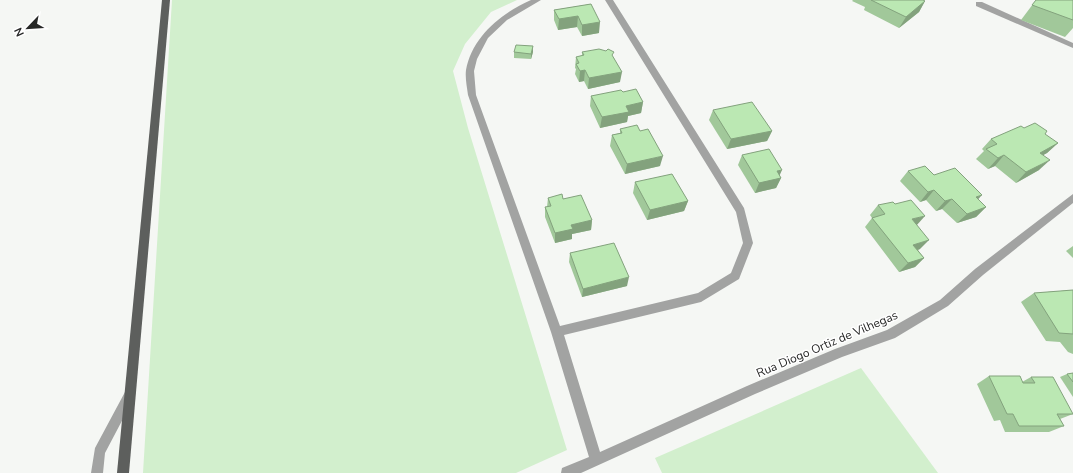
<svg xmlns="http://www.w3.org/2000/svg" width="1073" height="473" font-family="'Nunito Sans',sans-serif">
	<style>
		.green { fill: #d2efcd }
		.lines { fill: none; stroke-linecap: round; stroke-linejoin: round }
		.minor { fill: #a2a3a2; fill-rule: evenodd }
		.major { fill: #5d5f5d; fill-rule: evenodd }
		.wall { fill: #a1c89a }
		.shaded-wall { fill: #83a27d }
		.building { fill: #bbe8b3; stroke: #83a27d }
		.labels { text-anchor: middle; stroke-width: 3; stroke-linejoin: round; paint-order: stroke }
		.street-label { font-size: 12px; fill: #272827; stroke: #fff }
	</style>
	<rect width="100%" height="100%" fill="#f5f7f4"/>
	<g class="green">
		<path d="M172,0H517L491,12L465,44L453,71L468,128L567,450L516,473H143Z"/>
		<path d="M861,368L938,473H662L655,458Z"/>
	</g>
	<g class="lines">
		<g class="minor">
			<path d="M531,0H541L507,20L488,38L477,59L474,71L476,95L560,326L698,293L731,273L743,243L736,212L605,0H613L744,208L753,243L739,279L701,302L564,335L600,452L747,386L835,349L887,330L940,300L975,269L1073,194V203L983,275L948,306L895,338L842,357L755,394L581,473H561L562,468L589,457L551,332L468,95C467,87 465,78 466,70C472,37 501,13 531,0Z"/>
			<path d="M976,2H982L1073,43V48L976,6Z"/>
			<path d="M129,390L133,392L135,396L105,453L103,473H91L95,448L125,392Z"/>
		</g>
		<path class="major" d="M162,0H170L129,473H117Z"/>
	</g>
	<g class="wall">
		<path d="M853,0H923L925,1L919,12L899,28L864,10L865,7L852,1Z"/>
		<path d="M1036,0H1073V28L1065,37L1021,20Z"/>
		<path d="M591,4L599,33L582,36L577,27L558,30L554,20V10Z"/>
		<path d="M514,52H533L531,59L514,58Z"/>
		<path d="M582,52L614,58L620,82L588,89L584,81L579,82L575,74L576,69L575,68L576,57L582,56Z"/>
		<path d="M623,92L643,102L641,113L628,116L627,122L600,128L590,106L591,96Z"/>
		<path d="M713,110L772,131L767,141L727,149L709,120Z"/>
		<path d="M1024,128L1058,143L1047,153L1043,155L1039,170L1016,183L995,166L988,169L976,159L984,151L982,149L991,139Z"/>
		<path d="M620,129L660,166L625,174L610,146L612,135L620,133Z"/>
		<path d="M742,155L779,175L781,178L776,188L755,193L738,165Z"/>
		<path d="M908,171L934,175L978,199L986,207L976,217L957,223L942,209L936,211L926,200L920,202L900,181Z"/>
		<path d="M635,182L688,201L684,211L647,220L633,193Z"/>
		<path d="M548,198L563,199L592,220L591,230L572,234V239L555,243L545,217V207H547Z"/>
		<path d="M895,204L917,225L920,249L918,250L924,258L915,267L899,272L865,227L872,218L870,215L878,205Z"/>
		<path d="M1073,246V258L1066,251Z"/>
		<path d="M570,253L627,286L582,297L569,262Z"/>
		<path d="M1073,290V354L1068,352L1060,342L1046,341L1021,302L1034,293Z"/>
		<path d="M1073,373V397L1060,377L1067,374Z"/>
		<path d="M989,376L1022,382L1031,377L1073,414L1060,419L1064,426L1049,432H1005L1000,420L994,421L977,384Z"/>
	</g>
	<g class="shaded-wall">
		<path d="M925,1L919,12L899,28L906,17Z"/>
		<path d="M578,16L577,27L558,30L559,19Z"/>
		<path d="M600,22L599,33L582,36V25Z"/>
		<path d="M533,46V52L531,59V54Z"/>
		<path d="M585,70L584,81L579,82L580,71Z"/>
		<path d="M622,72L620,82L588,89L589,78Z"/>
		<path d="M643,102L641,113L628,116L627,122L600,128L602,117L626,106Z"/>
		<path d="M772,131L767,141L727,149L731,139Z"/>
		<path d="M1058,143L1047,153L1029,163L1040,153Z"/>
		<path d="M1004,155L995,166L988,169L998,158Z"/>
		<path d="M663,156L660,166L625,174L627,164Z"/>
		<path d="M1050,160L1039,170L1016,183L1026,172Z"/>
		<path d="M782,170L778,179L781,178L776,188L755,193L759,183L777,171Z"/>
		<path d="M934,190L926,200L920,202L928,192Z"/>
		<path d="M982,195L973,205L976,197Z"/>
		<path d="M952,199L942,209L936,211L945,201Z"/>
		<path d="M688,201L684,211L647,220L650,210Z"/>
		<path d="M986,207L976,217L957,223L967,214Z"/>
		<path d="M925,216L916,226L912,219Z"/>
		<path d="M592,220L591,230L572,234V239L555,243V233L571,225Z"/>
		<path d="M929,240L920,249L905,254L913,245Z"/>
		<path d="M924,258L915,267L899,272L908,263Z"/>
		<path d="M629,277L627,286L582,297L583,289Z"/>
	</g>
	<g class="building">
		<path d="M871,0H923L925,1L906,17Z"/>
		<path d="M1036,0H1073V20L1032,5Z"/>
		<path d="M591,4L600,22L582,25L578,16L559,19L554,10Z"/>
		<path d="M516,45L533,46L531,54L514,52Z"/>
		<path d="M599,49L606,51L608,49L614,52L612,55L622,72L589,78L585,70L580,71L576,64L579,63L576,57L584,55L582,52Z"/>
		<path d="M636,89L643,102L626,106L629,112L602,117L591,96L621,90L623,92Z"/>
		<path d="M752,102L772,131L731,139L713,110Z"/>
		<path d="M1035,123L1047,131L1045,134L1058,143L1040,153L1050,160L1026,172L1004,155L998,158L986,149L997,144L991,139L1021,126L1024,128Z"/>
		<path d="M637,125L640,131L648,129L663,156L627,164L612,135L622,133L620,129Z"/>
		<path d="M769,149L782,170L777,171L781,178L759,183L742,155Z"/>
		<path d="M925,166L934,175L955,168L982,195L976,197L986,207L967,214L952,199L945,201L934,190L928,192L908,171Z"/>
		<path d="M672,174L688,201L650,210L635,182Z"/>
		<path d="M562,194L563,199L581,195L592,220L571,225L573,229L555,233L545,207L551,206L548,198Z"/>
		<path d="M911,200L925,216L912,219L929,240L913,245L924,258L908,263L872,218L885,214L878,205L893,202L895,204Z"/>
		<path d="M614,243L629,277L583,289L570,253Z"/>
		<path d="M1073,290V334L1059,333L1034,293Z"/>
		<path d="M1073,373V382L1067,374Z"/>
		<path d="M989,376H1020L1023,383H1035L1031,377H1053L1073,414H1057L1064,426H1019L1013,414H1007Z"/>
	</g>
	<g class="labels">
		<g class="street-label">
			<text transform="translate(827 344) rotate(-23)" y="4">Rua Diogo Ortiz de Vilhegas</text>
		</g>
	</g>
	<g transform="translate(28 28) rotate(245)" stroke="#ffffff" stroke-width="3" paint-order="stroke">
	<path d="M0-3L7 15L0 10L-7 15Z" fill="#272827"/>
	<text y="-6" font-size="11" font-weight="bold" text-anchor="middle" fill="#272827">N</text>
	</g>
</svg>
